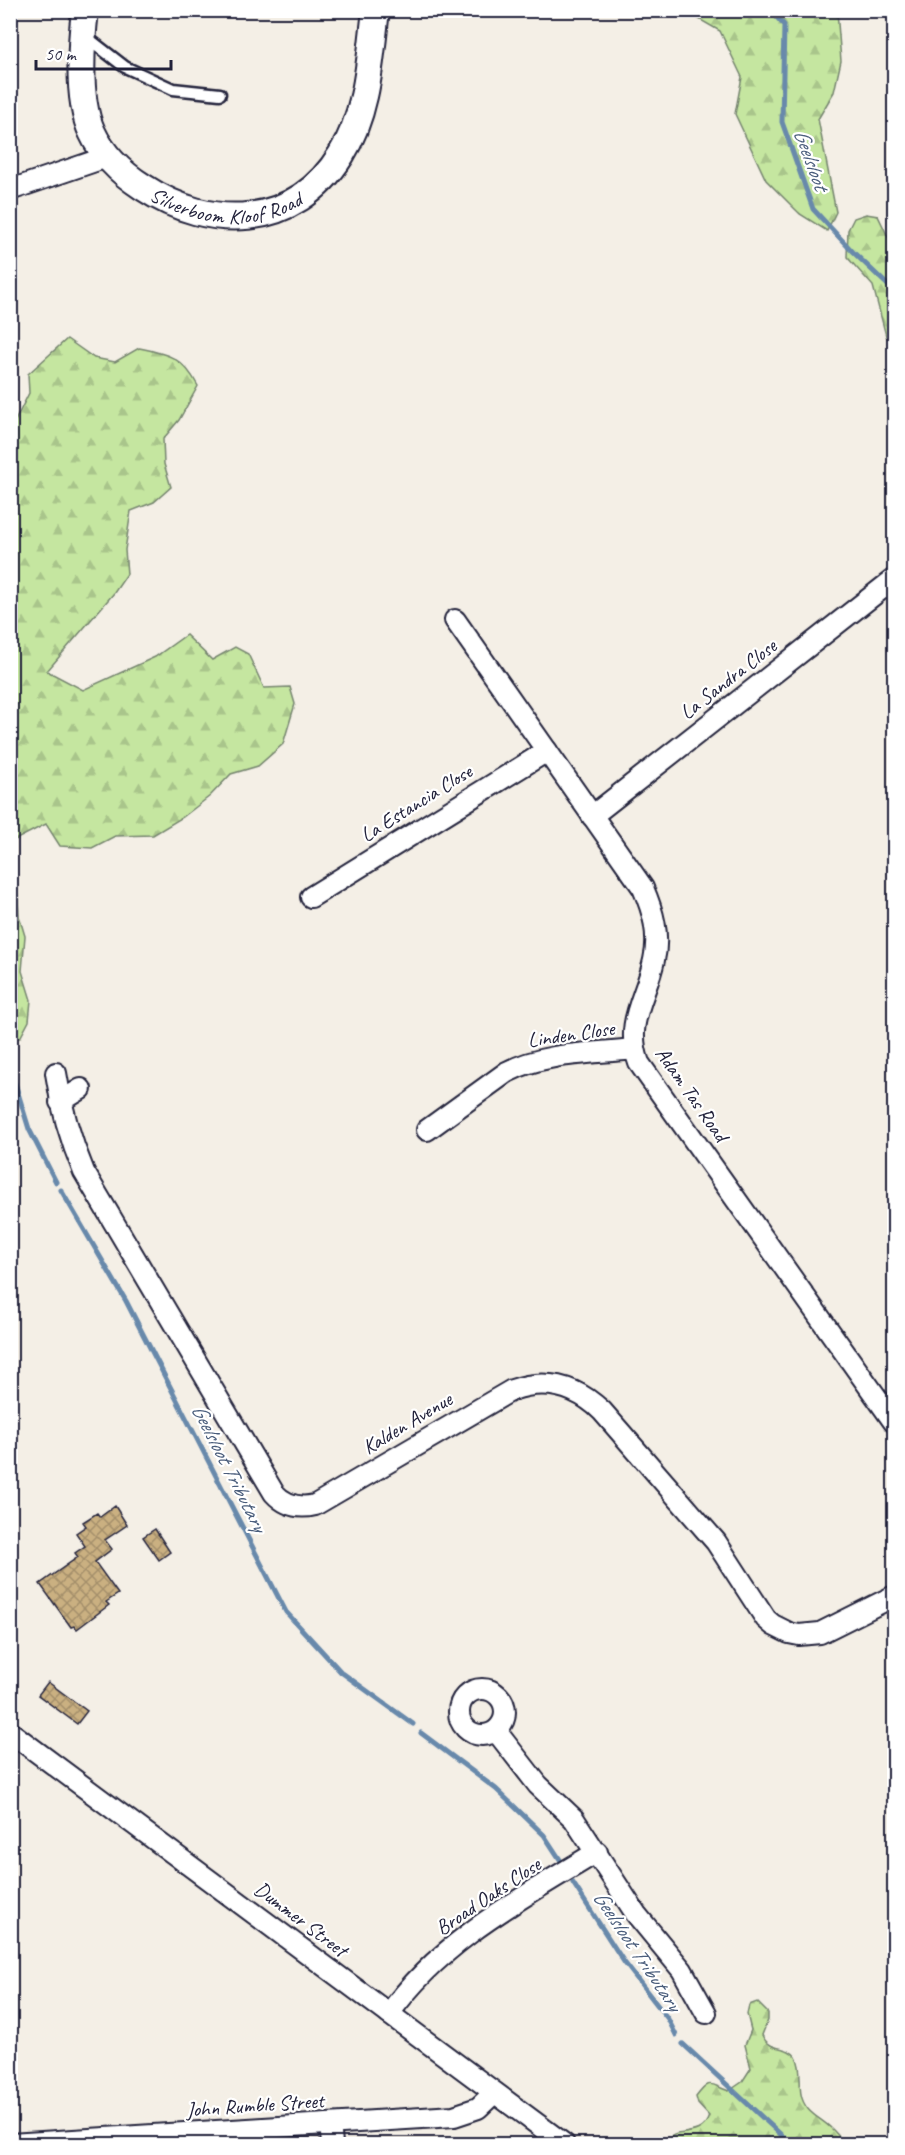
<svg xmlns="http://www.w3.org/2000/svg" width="905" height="2155" font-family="Caveat,sans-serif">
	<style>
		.forest { fill: url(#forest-firs); stroke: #74846e; stroke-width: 1.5 }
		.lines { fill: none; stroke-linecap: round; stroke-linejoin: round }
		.stream { stroke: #6889ab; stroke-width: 5 }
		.building { fill: url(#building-cross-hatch); stroke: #22223b; stroke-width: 1.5 }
		.service-casing { stroke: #22223b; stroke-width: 15 }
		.minor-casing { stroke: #22223b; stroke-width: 24 }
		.tertiary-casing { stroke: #22223b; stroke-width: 30 }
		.service { stroke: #fff; stroke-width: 10 }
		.minor { stroke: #fff; stroke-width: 20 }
		.tertiary { stroke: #fff; stroke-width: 26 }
		.labels { text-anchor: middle; stroke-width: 4.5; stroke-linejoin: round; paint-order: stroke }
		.street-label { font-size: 21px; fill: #22223b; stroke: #fff }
		.water-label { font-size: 22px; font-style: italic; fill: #4b5e7c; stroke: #fff }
	</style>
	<defs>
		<pattern id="forest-firs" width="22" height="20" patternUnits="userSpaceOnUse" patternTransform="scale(1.5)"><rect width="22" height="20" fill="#c5e6a0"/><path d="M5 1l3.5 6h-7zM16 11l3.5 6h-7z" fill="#a9c58b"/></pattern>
		<pattern id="building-cross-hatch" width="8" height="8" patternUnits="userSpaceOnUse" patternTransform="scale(1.5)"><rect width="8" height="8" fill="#cab081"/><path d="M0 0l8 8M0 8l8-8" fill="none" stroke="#a48f6b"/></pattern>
	</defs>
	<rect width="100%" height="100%" fill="#f4efe6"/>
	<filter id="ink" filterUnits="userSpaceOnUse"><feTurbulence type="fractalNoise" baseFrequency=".0167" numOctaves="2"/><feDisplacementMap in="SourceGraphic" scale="12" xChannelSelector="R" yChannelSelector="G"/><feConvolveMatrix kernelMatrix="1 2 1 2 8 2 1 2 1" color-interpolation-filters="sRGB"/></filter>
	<g filter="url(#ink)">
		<g class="forest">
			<path d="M685,11H837L841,61L834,92L818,119L836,212L827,231L800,214L766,180L735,114L742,77L720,31Z"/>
			<path d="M866,214L878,216L892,245L894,246V346L886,336L873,286L847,257L848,230L854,218Z"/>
			<path d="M67,339L94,358L115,362L139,348C168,354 183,357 198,386L179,420L163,439L164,464L171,487L154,502L131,511L125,550L127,574L114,593L47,671L83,690L155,657L186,635L212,660L235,647L248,654L264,688L290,687L295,704L283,744L258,766L231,774L210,796L183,817L153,835L115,836L92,848L60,846L46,824L11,842V429L29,393L28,374Z"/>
			<path d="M11,878L17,886L19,916L25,936L22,971L31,1000L29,1021L20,1038H11Z"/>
			<path d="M757,2002L768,2013V2020L762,2035C770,2053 787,2044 796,2057C802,2066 799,2084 801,2094C804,2112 819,2117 831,2128C838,2134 840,2140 848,2144H643C651,2142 660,2142 668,2139C674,2136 670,2136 677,2134C691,2132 704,2132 709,2116L698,2104L696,2097C711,2077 710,2085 729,2091L742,2082L751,2068L745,2045L751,2030L747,2014L749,2005Z"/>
		</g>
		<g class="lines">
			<g class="stream">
				<path d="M770,10L784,25L782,122L813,209L853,252L894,291"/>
				<path d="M10,1067L29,1129L56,1182"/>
				<path d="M61,1190L126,1301L286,1612L341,1672L413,1724"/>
				<path d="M421,1733L496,1789L544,1835L561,1861"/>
				<path d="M573,1883L624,1962L668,2019L676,2035"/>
				<path d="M683,2044L791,2144"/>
			</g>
		</g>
		<g class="building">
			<path d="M115,1506L127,1525L105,1540L112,1549L95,1562L118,1594L106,1602L109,1605L77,1629L74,1626L71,1627L40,1584L78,1557L75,1553L85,1546L76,1533L86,1526L83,1522L97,1513L100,1517Z"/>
			<path d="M155,1529L170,1552L159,1560L143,1537Z"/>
			<path d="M48,1682L87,1711L77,1724L38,1695Z"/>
		</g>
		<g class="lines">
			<defs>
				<path id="service" d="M85,36L125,67L173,89L220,94"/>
				<g id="minor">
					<path d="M10,190L107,157"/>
					<path d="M455,620L643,888C653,911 660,935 654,960C646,998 624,1022 639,1063L894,1422"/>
					<path d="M592,816L894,579"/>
					<path d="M311,897L547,751"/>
					<path d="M56,1073C61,1108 70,1139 84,1172L274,1493C285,1505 299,1509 315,1505L512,1390C546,1378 576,1386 602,1411L716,1542L766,1619L773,1625L789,1633L799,1635L820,1633L894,1596"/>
					<path d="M60,1102L81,1089"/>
					<path d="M427,1130L507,1072C546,1052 592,1054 634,1049"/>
					<circle cx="482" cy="1712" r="23"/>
					<path d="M496,1731L538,1785L574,1819L636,1914L682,1970L706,2013"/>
					<path d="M10,1732L564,2144"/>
					<path d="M389,2014C441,1940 522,1898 597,1852"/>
					<path d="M330,2124L332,2144"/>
					<path d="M10,2144L454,2116L478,2108L494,2093"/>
				</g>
				<g id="tertiary">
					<path id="s1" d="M85,10C81,45 77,100 92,132C103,156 121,173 143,187C211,232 295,229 341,155C368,112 370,59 376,10"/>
				</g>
			</defs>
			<use href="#service" class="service-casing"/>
			<use href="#minor" class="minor-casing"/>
			<use href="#tertiary" class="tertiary-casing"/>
			<use href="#service" class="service"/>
			<use href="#minor" class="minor"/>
			<use href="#tertiary" class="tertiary"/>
		</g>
	</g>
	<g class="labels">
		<g class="street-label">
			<text dy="7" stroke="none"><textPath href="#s1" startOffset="288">Silverboom Kloof Road</textPath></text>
			<text transform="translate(728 679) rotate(-38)" y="7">La Sandra Close</text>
			<text transform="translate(416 803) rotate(-32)" y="7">La Estancia Close</text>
			<text transform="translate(571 1034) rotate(-8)" y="7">Linden Close</text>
			<text transform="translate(692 1094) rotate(55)" y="7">Adam Tas Road</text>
			<text transform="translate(407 1423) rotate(-31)" y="7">Kalden Avenue</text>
			<text transform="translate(488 1896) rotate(-34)" y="7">Broad Oaks Close</text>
			<text transform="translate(301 1919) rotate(37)" y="7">Dummer Street</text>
			<text transform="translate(255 2105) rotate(-4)" y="7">John Rumble Street</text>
		</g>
		<g class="water-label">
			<text transform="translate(812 159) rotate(70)" y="8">Geelsloot</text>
			<text transform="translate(230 1467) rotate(63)" y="8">Geelsloot Tributary</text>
			<text transform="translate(638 1950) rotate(56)" y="8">Geelsloot Tributary</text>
		</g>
	</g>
	<rect width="905" height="2155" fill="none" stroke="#fff" stroke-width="36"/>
	<rect x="18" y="18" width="869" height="2119" fill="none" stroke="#22223b" stroke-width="2" filter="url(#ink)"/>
	<path d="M36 60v9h135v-9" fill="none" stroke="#22223b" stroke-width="3"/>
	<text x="45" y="60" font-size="18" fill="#22223b" stroke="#ffffff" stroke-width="4.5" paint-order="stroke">50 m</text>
</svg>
